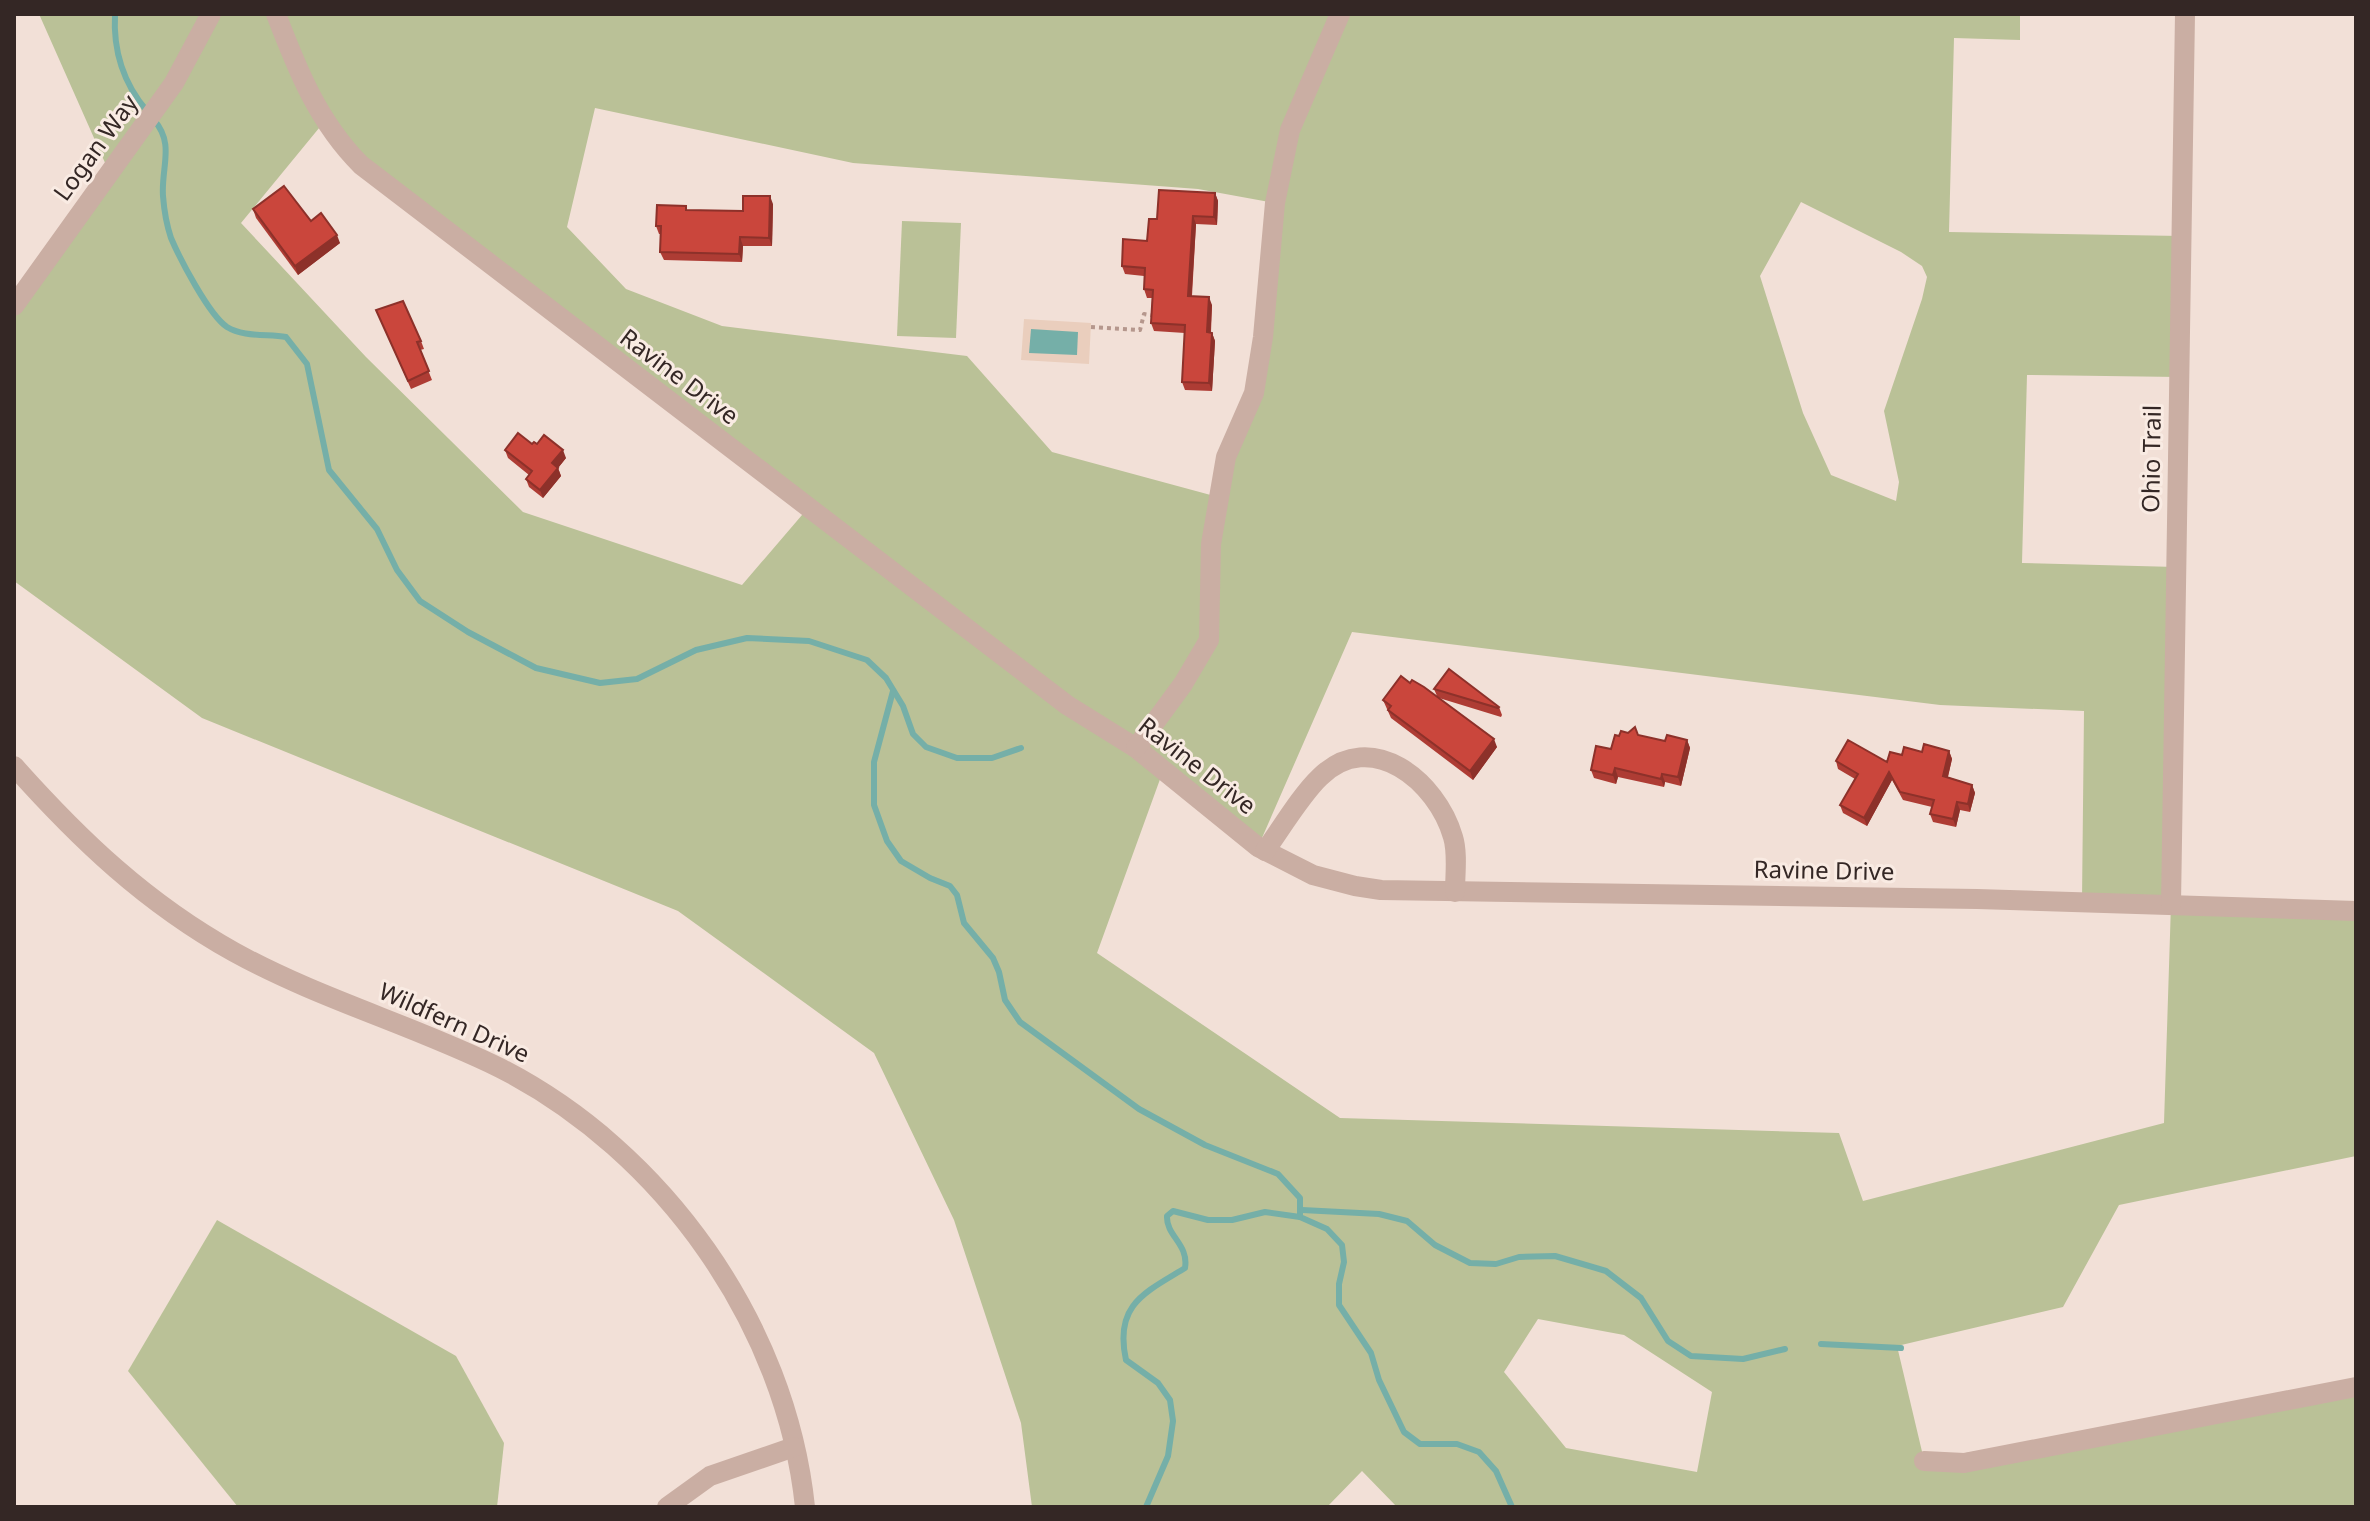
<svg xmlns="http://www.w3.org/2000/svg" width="2370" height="1521" font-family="'Noto Sans',sans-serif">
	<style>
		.green { fill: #bac197; fill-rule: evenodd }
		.plaza { fill: #eacebd }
		.water { fill: #75afa8 }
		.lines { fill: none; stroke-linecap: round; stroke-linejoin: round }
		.stream { stroke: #75afa8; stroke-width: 6 }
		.path { stroke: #b5978d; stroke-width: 4; stroke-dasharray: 4 4; stroke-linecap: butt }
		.minor { stroke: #caaea3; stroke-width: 20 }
		.wall { fill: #ae3c34 }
		.shaded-wall { fill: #8d312a }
		.building { fill: #ca463c; stroke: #8d312a; stroke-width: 2 }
		.labels { text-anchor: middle; stroke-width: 6; stroke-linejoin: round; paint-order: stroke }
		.street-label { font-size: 24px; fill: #342725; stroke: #f9ebe3 }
	</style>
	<rect width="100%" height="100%" fill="#f2e0d7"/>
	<g class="green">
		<path d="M39,14H2020V40L1954,38L1949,232L2181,236L2179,377L2027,375L2022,563L2176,567L2171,904L2356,911V1156L2119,1205L2063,1307L1897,1346L1924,1460L2356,1387V1507H1397L1362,1471L1327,1507H1032L1021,1423L954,1220L874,1053L678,911L202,718L14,581V306L110,174ZM595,108L853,163L1198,189L1275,203L1254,393L1218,497L1052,452L967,356L722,326L626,289L567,227ZM324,122L443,230L808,508L742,585L523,512L366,357L241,223ZM1801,202L1901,252L1922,266L1927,277L1922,299L1884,411L1899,482L1896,501L1831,475L1803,413L1760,276ZM1352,632L1940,705L2084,711L2082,901L2171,904L2164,1123L1863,1201L1839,1133L1340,1118L1097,953L1163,771L1258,847ZM1538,1319L1624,1335L1712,1392L1697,1472L1566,1448L1504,1372Z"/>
		<path d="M902,221L961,223L956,338L897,336Z"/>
		<path d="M217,1220L456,1356L504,1443L497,1507H238L128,1371Z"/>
	</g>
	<path class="plaza" d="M1024,319L1091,323L1089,364L1021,360Z"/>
	<path class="water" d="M1031,329L1078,332L1077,355L1029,353Z"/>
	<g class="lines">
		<g class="stream">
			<path d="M115,14C113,51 123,83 147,111"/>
			<path d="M154,120C175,144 161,167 163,196C164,209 167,226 171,238C180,259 209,315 227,327C243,337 267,334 286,337L307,364L329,470L377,529L397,570L420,601L468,632L536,668L600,683L637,679L696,650L747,638L809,641L867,660L886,678L903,706L913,734L926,747L957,758H992L1021,748"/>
			<path d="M893,691L874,762V805L887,841L901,861L930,878L950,886L957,895L964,923L993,958L999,972L1005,1000L1020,1022L1139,1109L1205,1145L1278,1174L1300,1198V1217L1327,1229L1342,1245L1344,1262L1339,1284V1305L1371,1353L1379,1380L1404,1432L1420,1444H1457L1479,1452L1496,1471L1512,1507"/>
			<path d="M1302,1210L1379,1214L1407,1221L1435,1245L1470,1263L1496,1264L1519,1257L1555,1256L1606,1271L1641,1298L1668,1341L1691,1356L1743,1359L1785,1349"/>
			<path d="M1821,1344L1901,1348"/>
			<path d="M1146,1507L1168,1456L1173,1421L1170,1400L1158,1383L1126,1360C1114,1305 1144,1293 1185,1268C1189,1244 1166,1236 1167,1216L1173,1211L1208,1220H1232L1265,1212L1300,1217"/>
		</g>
		<path class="path" d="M1091,327L1140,330L1144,314L1155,316"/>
		<g class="minor">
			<path d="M276,14C297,69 318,122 361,165L1067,705L1136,748L1258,847L1313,875L1355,886L1381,890L1977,899L2356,911"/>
			<path d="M14,306L174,83L211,14"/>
			<path d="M1136,748L1183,684L1209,640L1211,544L1226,457L1254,393L1263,337L1275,203L1290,130L1340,14"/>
			<path d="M14,766C80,840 146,903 234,952C319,999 413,1025 500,1068C663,1151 786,1324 805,1507"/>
			<path d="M1265,851C1281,829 1301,795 1320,777C1371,727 1437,781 1453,837C1458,853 1455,875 1455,892"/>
			<path d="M2171,904L2185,14"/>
			<path d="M1924,1461L1964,1463L2356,1387"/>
			<path d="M667,1507L710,1476L794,1447"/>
		</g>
	</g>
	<g class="wall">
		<path d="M1215,193L1218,201L1217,225L1196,224L1192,296L1212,305L1211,332L1212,333L1215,341L1212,391L1185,390L1182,382L1185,333L1154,331L1151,323L1152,298H1147L1144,289V276L1125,274L1122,266L1147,241L1157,219Z"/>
		<path d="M773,204L772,246H743L742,262L664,260L660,252L661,234H659L656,226L688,210L743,211Z"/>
		<path d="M253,209L311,221L340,243L298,275L256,218Z"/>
		<path d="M376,310L421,341L424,349L420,350L432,380L411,389Z"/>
		<path d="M532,444L566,458L558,468L561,476L543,498L529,487L526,479L529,475L508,458L505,450Z"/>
		<path d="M1410,683L1437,696L1434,689L1499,707L1502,715L1501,717L1439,698L1497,747L1473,780L1391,718L1383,700Z"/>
		<path d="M1638,735L1665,741L1687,740L1690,748L1681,786L1665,782L1664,787L1618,777L1616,784L1594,778L1591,770L1611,749L1619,736Z"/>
		<path d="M1949,751L1952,759L1948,777L1972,785L1975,793L1970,812L1960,810L1956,827L1933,822L1930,814L1932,807L1903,800L1892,780L1867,826L1843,813L1840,805L1855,779L1838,769L1836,761L1887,762L1902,755L1922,752Z"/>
	</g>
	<g class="shaded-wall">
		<path d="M1215,193L1218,201L1217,225L1214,217Z"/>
		<path d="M770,196L773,204L772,246L769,238Z"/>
		<path d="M1193,216L1196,224L1191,304L1188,296Z"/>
		<path d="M337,235L340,243L298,275L295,266Z"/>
		<path d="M740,237L743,246L742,262L739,254Z"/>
		<path d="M1209,297L1212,305L1210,341L1207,332Z"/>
		<path d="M1212,333L1215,341L1212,391L1209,383Z"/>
		<path d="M563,450L566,458L558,468L561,476L543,498L540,490L552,463Z"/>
		<path d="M1494,739L1497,747L1473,780L1470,771Z"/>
		<path d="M1687,740L1690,748L1681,786L1678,777Z"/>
		<path d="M1949,751L1952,759L1946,784L1943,776Z"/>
		<path d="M1615,768L1618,777L1616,784L1613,775Z"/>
		<path d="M1889,772L1892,780L1867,826L1864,818Z"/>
		<path d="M1662,774L1665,782L1664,787L1661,779Z"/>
		<path d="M1972,785L1975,793L1970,812L1968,804Z"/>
		<path d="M1957,802L1960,810L1956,827L1953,819Z"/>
	</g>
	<g class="building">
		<path d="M284,186L311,221L321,213L337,235L295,266L253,209Z"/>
		<path d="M1159,190L1215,193L1214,217L1193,216L1188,296L1209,297L1207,332L1212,333L1209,383L1182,382L1185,325L1151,323L1153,290L1144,289L1145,268L1122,266L1123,239L1147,241L1149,219H1157Z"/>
		<path d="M743,196H770L769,238L740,237L739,254L660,252L661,226H656L657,205L686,206V210L743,211Z"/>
		<path d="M403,301L421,341L417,342L429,371L408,381L376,310Z"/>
		<path d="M518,433L532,444L534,442L537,444L544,435L563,450L552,463L558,468L540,490L526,479L532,471L505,450Z"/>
		<path d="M1449,669L1499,707L1498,708L1434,689Z"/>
		<path d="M1401,676L1410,683L1412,680L1424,687L1494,739L1470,771L1388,710L1391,706L1383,700Z"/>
		<path d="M1635,727L1638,735L1665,741L1667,735L1687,740L1678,777L1662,774L1661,779L1615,768L1613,775L1591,770L1596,746L1611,749L1615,735L1619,736L1621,731L1628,733Z"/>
		<path d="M1848,740L1887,762L1890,752L1902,755L1904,747L1922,752L1924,744L1949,751L1943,776L1972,785L1968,804L1957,802L1953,819L1930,814L1934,800L1900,792L1889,772L1864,818L1840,805L1858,774L1836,761Z"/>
	</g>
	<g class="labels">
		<g class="street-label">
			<text transform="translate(96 148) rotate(-54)" y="8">Logan Way</text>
			<text transform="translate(679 377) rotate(37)" y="8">Ravine Drive</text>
			<text transform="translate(2152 459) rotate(-89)" y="8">Ohio Trail</text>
			<text transform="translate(1197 766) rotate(38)" y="8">Ravine Drive</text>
			<text transform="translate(1824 871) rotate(1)" y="8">Ravine Drive</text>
			<text transform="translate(454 1023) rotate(24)" y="8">Wildfern Drive</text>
		</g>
	</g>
	<rect width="2370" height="1521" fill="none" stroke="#342725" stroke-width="32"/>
</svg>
